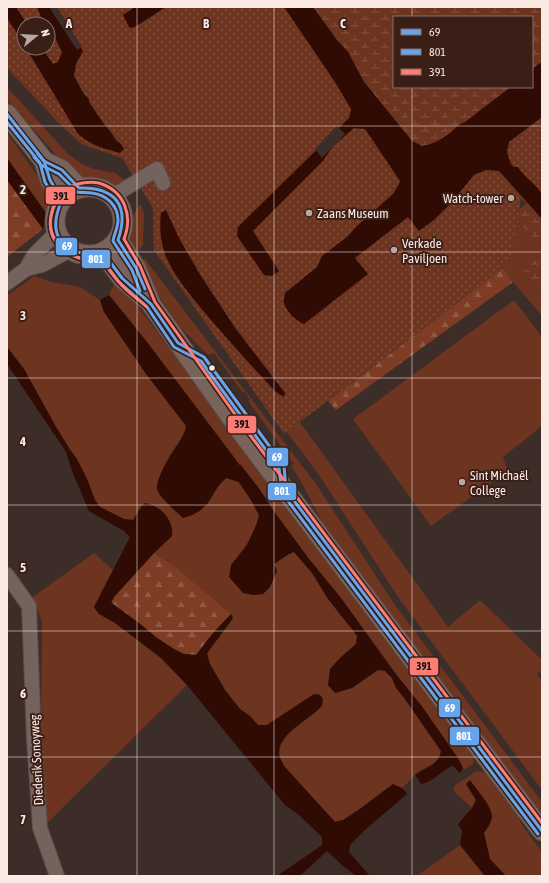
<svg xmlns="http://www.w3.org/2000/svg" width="549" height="883" font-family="'Asap Condensed',sans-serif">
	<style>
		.green { fill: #6d3420 }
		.forest { fill: url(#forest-firs) }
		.wetland { fill: url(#wetland-marsh) }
		.park { fill: url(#park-dots); fill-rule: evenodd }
		.water { fill: #2f0b04 }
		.pier { fill: #3c2d28 }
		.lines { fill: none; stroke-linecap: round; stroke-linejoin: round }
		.street-casing { stroke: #594c48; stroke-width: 16 }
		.secondary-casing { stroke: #594c48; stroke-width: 21 }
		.street { stroke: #74635c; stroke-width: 14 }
		.secondary { stroke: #78645d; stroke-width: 19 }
		.bus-1-casing { stroke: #3a1f17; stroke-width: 6 }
		.bus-2-casing { stroke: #3a1f17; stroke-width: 6 }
		.bus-3-casing { stroke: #3a1f17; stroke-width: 6 }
		.bus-1 { stroke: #66a4eb; stroke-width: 3 }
		.bus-2 { stroke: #66a4eb; stroke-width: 3 }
		.bus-3 { stroke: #fc7c76; stroke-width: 3 }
		.grid { fill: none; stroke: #fbe9e3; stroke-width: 1; stroke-opacity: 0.55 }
		.poi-dot { fill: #b8a7a2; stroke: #3a1f17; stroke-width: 1.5 }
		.bus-dot { fill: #fbe9e3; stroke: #3a1f17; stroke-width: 1.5 }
		.labels { text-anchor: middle; stroke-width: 4; stroke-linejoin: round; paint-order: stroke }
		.poi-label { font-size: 13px; fill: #fbe9e3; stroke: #3a1f17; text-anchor: start }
		.street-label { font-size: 13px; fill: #fbe9e3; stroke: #3a1f17 }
		.grid-label { font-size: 13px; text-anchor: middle; font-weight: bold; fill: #fbe9e3; stroke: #3a1f17; stroke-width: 4; stroke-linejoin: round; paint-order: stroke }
		.line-badge { stroke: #3a1f17; stroke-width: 1.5 }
		.badge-label { font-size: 11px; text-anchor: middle; font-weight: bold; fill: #fff }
		.pale-badge-label { font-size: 11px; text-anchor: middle; font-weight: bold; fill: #111 }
	</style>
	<defs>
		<pattern id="forest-firs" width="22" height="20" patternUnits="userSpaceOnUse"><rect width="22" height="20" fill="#7e3c25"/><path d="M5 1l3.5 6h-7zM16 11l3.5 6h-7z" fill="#915844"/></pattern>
		<pattern id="wetland-marsh" width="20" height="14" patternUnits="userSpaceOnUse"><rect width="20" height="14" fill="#6d3420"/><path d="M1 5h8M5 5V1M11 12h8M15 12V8" fill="none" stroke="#835140"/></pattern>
		<pattern id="park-dots" width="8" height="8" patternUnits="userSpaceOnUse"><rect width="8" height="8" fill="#6d3420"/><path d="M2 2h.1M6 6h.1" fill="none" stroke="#835140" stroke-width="1.8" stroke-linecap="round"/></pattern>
	</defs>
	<rect width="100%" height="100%" fill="#3c2d28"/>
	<g class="green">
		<path d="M7,87L68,154L82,164L94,169L115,173L126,181L117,187L83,180L67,167L7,100Z"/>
		<path d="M7,133L49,192L50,207L46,213L7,158Z"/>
		<path d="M141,204L144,214L143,242V245L137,252C125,240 129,216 141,204Z"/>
		<path d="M511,216L542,245V252L523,272L542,295V316L513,282L500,264L511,255Z"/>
		<path d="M145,259L316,484L395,605L542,802V815L326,529L300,480L291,466L294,464L248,401L250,400L244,391L242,392L214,353L208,355L179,326L137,262Z"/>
		<path d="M34,276L51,282L80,287L100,300L104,312L184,422L186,426L185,431L175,449L159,492L173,508L183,518L207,505L219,484L226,478L238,482L251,500L259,515C255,535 243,550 231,565L274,564L289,554L294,552L312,573L339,614L352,629L357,636L356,644L339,659L328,685L335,693L352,688L378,669L385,671L392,678L396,688L405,699L441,751C438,767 425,765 416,774C412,778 407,784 402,788L393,785L357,811L343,820L335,822L284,766L279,755L281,744L287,735L320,708L323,699L320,695L314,694L267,725H257L250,716L240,709L225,690L210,664L207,654L233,618L231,614L178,569L154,553L172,536C173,526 170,521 164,514L133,520L124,519L100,507L95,500L87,479L77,459L71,451L56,427L24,369L7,347V296Z"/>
		<path d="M117,279L198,386L474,756L473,764L465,769L463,768L449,746L341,598L309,559L273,510L266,498L240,465L236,469L239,464L147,342L109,295Z"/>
		<path d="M514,300L542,337V426L503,457L508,471L431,526L353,419Z"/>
		<path d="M299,421L448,627L480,600L542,660V670L537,674L542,681V790L398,597L317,472L286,431Z"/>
		<path d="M94,553L113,570L94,607L99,614L115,623L161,658L187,685L46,824L41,732L42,622L33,597Z"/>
		<path d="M477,771L487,773L516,812L522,825L542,852V876H506L490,859L484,833L489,826L492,816L466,784L476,800L472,808L454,791V786Z"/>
		<path d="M460,845L485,876H417Z"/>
	</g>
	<g class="forest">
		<path d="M7,180L43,229L7,257Z"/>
		<path d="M503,268L513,282L336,410L328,401Z"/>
		<path d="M154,553L178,569L231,614L214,632L196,655L184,654L174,649L157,638L139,623L111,602L114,597Z"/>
	</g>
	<g class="wetland">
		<path d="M313,7H542V62L532,69V17H394V87H511L451,132L432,143L422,146L412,141L364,82L348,52L337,40Z"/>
		<path d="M527,203L542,219V245L511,216Z"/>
		<path d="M542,252V295L523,272Z"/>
	</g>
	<path class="park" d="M7,7H293L400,161L440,137L511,89L532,87L542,64V220L521,198L511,256L500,264L503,268L284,434L154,250L153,208L122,158L81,144L57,121L7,68ZM24,24H48V48H24Z"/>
	<g class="water">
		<path d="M7,7H16L27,24H24V44L7,18Z"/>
		<path d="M37,7H55L83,51L76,64L74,76L84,94L89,99V102L104,124L110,131L116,140L121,144L124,149L120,153C103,148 92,146 78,134L26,48H42L53,64L58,62L62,52L53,34C49,32 48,28 48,24H45L43,22Z"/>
		<path d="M135,7H166L138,25L132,28L129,27L123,15Z"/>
		<path d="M284,7H313L337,40L348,52L364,82L412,141L422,146C432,145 444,138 451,132C456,128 459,124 465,122L511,87H532V69L542,62V117L509,142L507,151L508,156L511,164L514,167H518C523,177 540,186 542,196C544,203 542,212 542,219L499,171L486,170L474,175L452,202L434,220L419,231L408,217L355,258L368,274L304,324C296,321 286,311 284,303C283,301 285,296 285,293L317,267L322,256L347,237L356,227L393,194L399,184L400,181L365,129L354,128L333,146L323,161L253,231L279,271L272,276L264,275L237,236L238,227L349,118L351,109L335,82Z"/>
		<path d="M7,158L46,213L43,229L7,180Z"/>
		<path d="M166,210L180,240L201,276L236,329L285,393L284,397L276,392C250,364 224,336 200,307C189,293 176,278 168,261C161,247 159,229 161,213Z"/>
		<path d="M109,295L147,342L239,464L238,466L240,464L258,487L273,510L309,559L341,598L394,672L421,705L458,758L463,768L460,773L453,766C441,770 434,782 421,784L415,775C425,768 439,765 441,751L405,699L396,688L392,678L385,671L378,670L352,688L335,693L328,685L330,669L339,659L356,644L357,636L352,629L328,599L312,573L294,552L289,554L274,564L277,571L270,587L263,594L253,595L243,593L229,577L231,565L247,545L257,523L259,515L251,500L239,482L226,478C208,494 213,510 183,518C177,512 157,496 157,488C157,477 169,457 175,448C180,441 185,435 186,426L146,374L104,312L100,300Z"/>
		<path d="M7,347L24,369L56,427L71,451L77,459L87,479L95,500L100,507L124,519L133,520L141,507L145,503C161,506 174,520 172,536L154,553L114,597L111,603L139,623L157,638L174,649L184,654L196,655L214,632L231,614L233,618L207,653L210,664L225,690L240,709L250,716L258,725H267L314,694L320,695L323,699L322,706C309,720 278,733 279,754C280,758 282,762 284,766L335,822L343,820L357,811L393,784L402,788L407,794L366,829L350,845L349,852L370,876H356L343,866L327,851L300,876H277L322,845V837L299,815L285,805L187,685L161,658L115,623L99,614L94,607L130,537L124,531L89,511L72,471L66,452L7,364Z"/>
		<path d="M470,780C476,789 492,806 492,816C492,822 487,828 484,833L490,859L506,876H485L460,845L462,831L458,824L472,808L476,800L466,784Z"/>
	</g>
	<g class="pier">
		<path d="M49,7H57L82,47L77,50Z"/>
		<path d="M337,126L345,134L322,158L315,149Z"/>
	</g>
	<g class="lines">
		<defs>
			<g id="street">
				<path d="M112,195L118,193L157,169L163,183"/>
				<path d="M26,269L42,265L70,250"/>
				<path d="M7,283L26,269L34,255L57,232"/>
				<path d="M7,575L29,606L34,739L40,828L57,876"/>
			</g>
			<g id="secondary">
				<path d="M7,114L44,161L50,180L62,200"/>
				<path d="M44,161L62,170L79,188"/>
				<circle cx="89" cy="221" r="34"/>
				<path d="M118,240L136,268L151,304L240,430L542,831"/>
				<path d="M100,254L110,262L122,278L146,299"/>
			</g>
		</defs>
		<use href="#street" class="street-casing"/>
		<use href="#secondary" class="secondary-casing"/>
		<use href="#street" class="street"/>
		<use href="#secondary" class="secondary"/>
		<defs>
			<g id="bus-1">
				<path d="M7,114L44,161L50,180L62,200C46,235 62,256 100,254L110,262L122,278L151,304L178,343L204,357L284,466L286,490L542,831"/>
				<path d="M38,154L44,161L62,170L79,188C115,187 130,205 118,240L136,268L145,289"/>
			</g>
			<g id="bus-2">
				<path d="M7,122L40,163L45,182L56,200C40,236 61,261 98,259L106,266L119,282L147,307L174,347L201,361L279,468L282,493L538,834"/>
				<path d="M34,157L41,165L59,174L77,192C82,193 87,192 92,193C106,195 118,205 118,220C118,228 114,234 113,241L132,270L140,291"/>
			</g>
			<path id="bus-3" d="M147,307C138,299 126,291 118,281C112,274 108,265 100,260C95,257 88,260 82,259C77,258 72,255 68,253C64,252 62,248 59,245C43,228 51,203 67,189C75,183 90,181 99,183C125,191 133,216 124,239L140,266L155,302L244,427L542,823"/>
		</defs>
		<use href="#bus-1" class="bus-1-casing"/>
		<use href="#bus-2" class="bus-2-casing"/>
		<use href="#bus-3" class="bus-3-casing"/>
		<use href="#bus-1" class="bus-1"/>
		<use href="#bus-2" class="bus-2"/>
		<use href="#bus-3" class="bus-3"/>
	</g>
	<path class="grid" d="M137,7V876M274,7V876M412,7V17M412,87V876M7,126H542M7,252H542M7,378H542M7,505H542M7,631H542M7,757H542"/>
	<g class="poi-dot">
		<circle cx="511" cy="198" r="4"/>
		<circle cx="309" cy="213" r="4"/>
		<circle cx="394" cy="250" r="4"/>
		<circle cx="462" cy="482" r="4"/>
	</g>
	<circle class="bus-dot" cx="212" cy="368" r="3.5"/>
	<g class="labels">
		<g class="poi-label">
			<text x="503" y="203" text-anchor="end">Watch-tower</text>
			<text x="317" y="218">Zaans Museum</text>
			<text x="402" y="248">Verkade<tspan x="402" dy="15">Paviljoen</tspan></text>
			<text x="470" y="480">Sint Michaël<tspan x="470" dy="15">College</tspan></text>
		</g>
		<g class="street-label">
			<text transform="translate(36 760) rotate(-93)" y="5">Diederik Sonoyweg</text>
		</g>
	</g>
	<g class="grid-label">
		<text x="69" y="28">A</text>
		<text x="206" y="28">B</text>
		<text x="343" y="28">C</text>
		<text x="23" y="194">2</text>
		<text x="23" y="320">3</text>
		<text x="23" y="446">4</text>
		<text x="23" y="572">5</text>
		<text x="23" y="698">6</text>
		<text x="23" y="824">7</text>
	</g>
	<g class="line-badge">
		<rect x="45" y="186" width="31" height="19" rx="4" fill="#fc7c76"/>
		<rect x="55" y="237" width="23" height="19" rx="4" fill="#66a4eb"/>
		<rect x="81" y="249" width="30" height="20" rx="4" fill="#66a4eb"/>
		<rect x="227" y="415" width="30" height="19" rx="4" fill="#fc7c76"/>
		<rect x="266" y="447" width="23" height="20" rx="4" fill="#66a4eb"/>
		<rect x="267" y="482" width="30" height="19" rx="4" fill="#66a4eb"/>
		<rect x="409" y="657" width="30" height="19" rx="4" fill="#fc7c76"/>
		<rect x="438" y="698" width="23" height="20" rx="4" fill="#66a4eb"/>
		<rect x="449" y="726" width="31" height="20" rx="4" fill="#66a4eb"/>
	</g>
	<g class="badge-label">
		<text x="67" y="250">69</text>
		<text x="96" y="263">801</text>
		<text x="277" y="461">69</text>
		<text x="282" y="495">801</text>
		<text x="450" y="712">69</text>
		<text x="464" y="740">801</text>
	</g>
	<g class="pale-badge-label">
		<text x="61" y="200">391</text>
		<text x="242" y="428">391</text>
		<text x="424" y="670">391</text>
	</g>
	<rect width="549" height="883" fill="none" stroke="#fbe9e3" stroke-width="16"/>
	<rect x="393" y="16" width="140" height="72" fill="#3a1f17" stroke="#877069"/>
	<rect x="401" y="29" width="20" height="6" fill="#66a4eb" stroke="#877069"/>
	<text x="429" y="36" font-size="12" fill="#fbe9e3">69</text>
	<rect x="401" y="49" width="20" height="6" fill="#66a4eb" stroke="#877069"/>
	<text x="429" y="56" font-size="12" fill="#fbe9e3">801</text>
	<rect x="401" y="69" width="20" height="6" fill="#fc7c76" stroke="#877069"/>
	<text x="429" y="76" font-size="12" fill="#fbe9e3">391</text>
	<g transform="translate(36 36) rotate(72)"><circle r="19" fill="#3a1f17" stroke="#877069"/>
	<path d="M0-3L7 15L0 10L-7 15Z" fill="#b8a7a2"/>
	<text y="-6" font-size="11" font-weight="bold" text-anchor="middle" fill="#fbe9e3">N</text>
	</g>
</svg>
